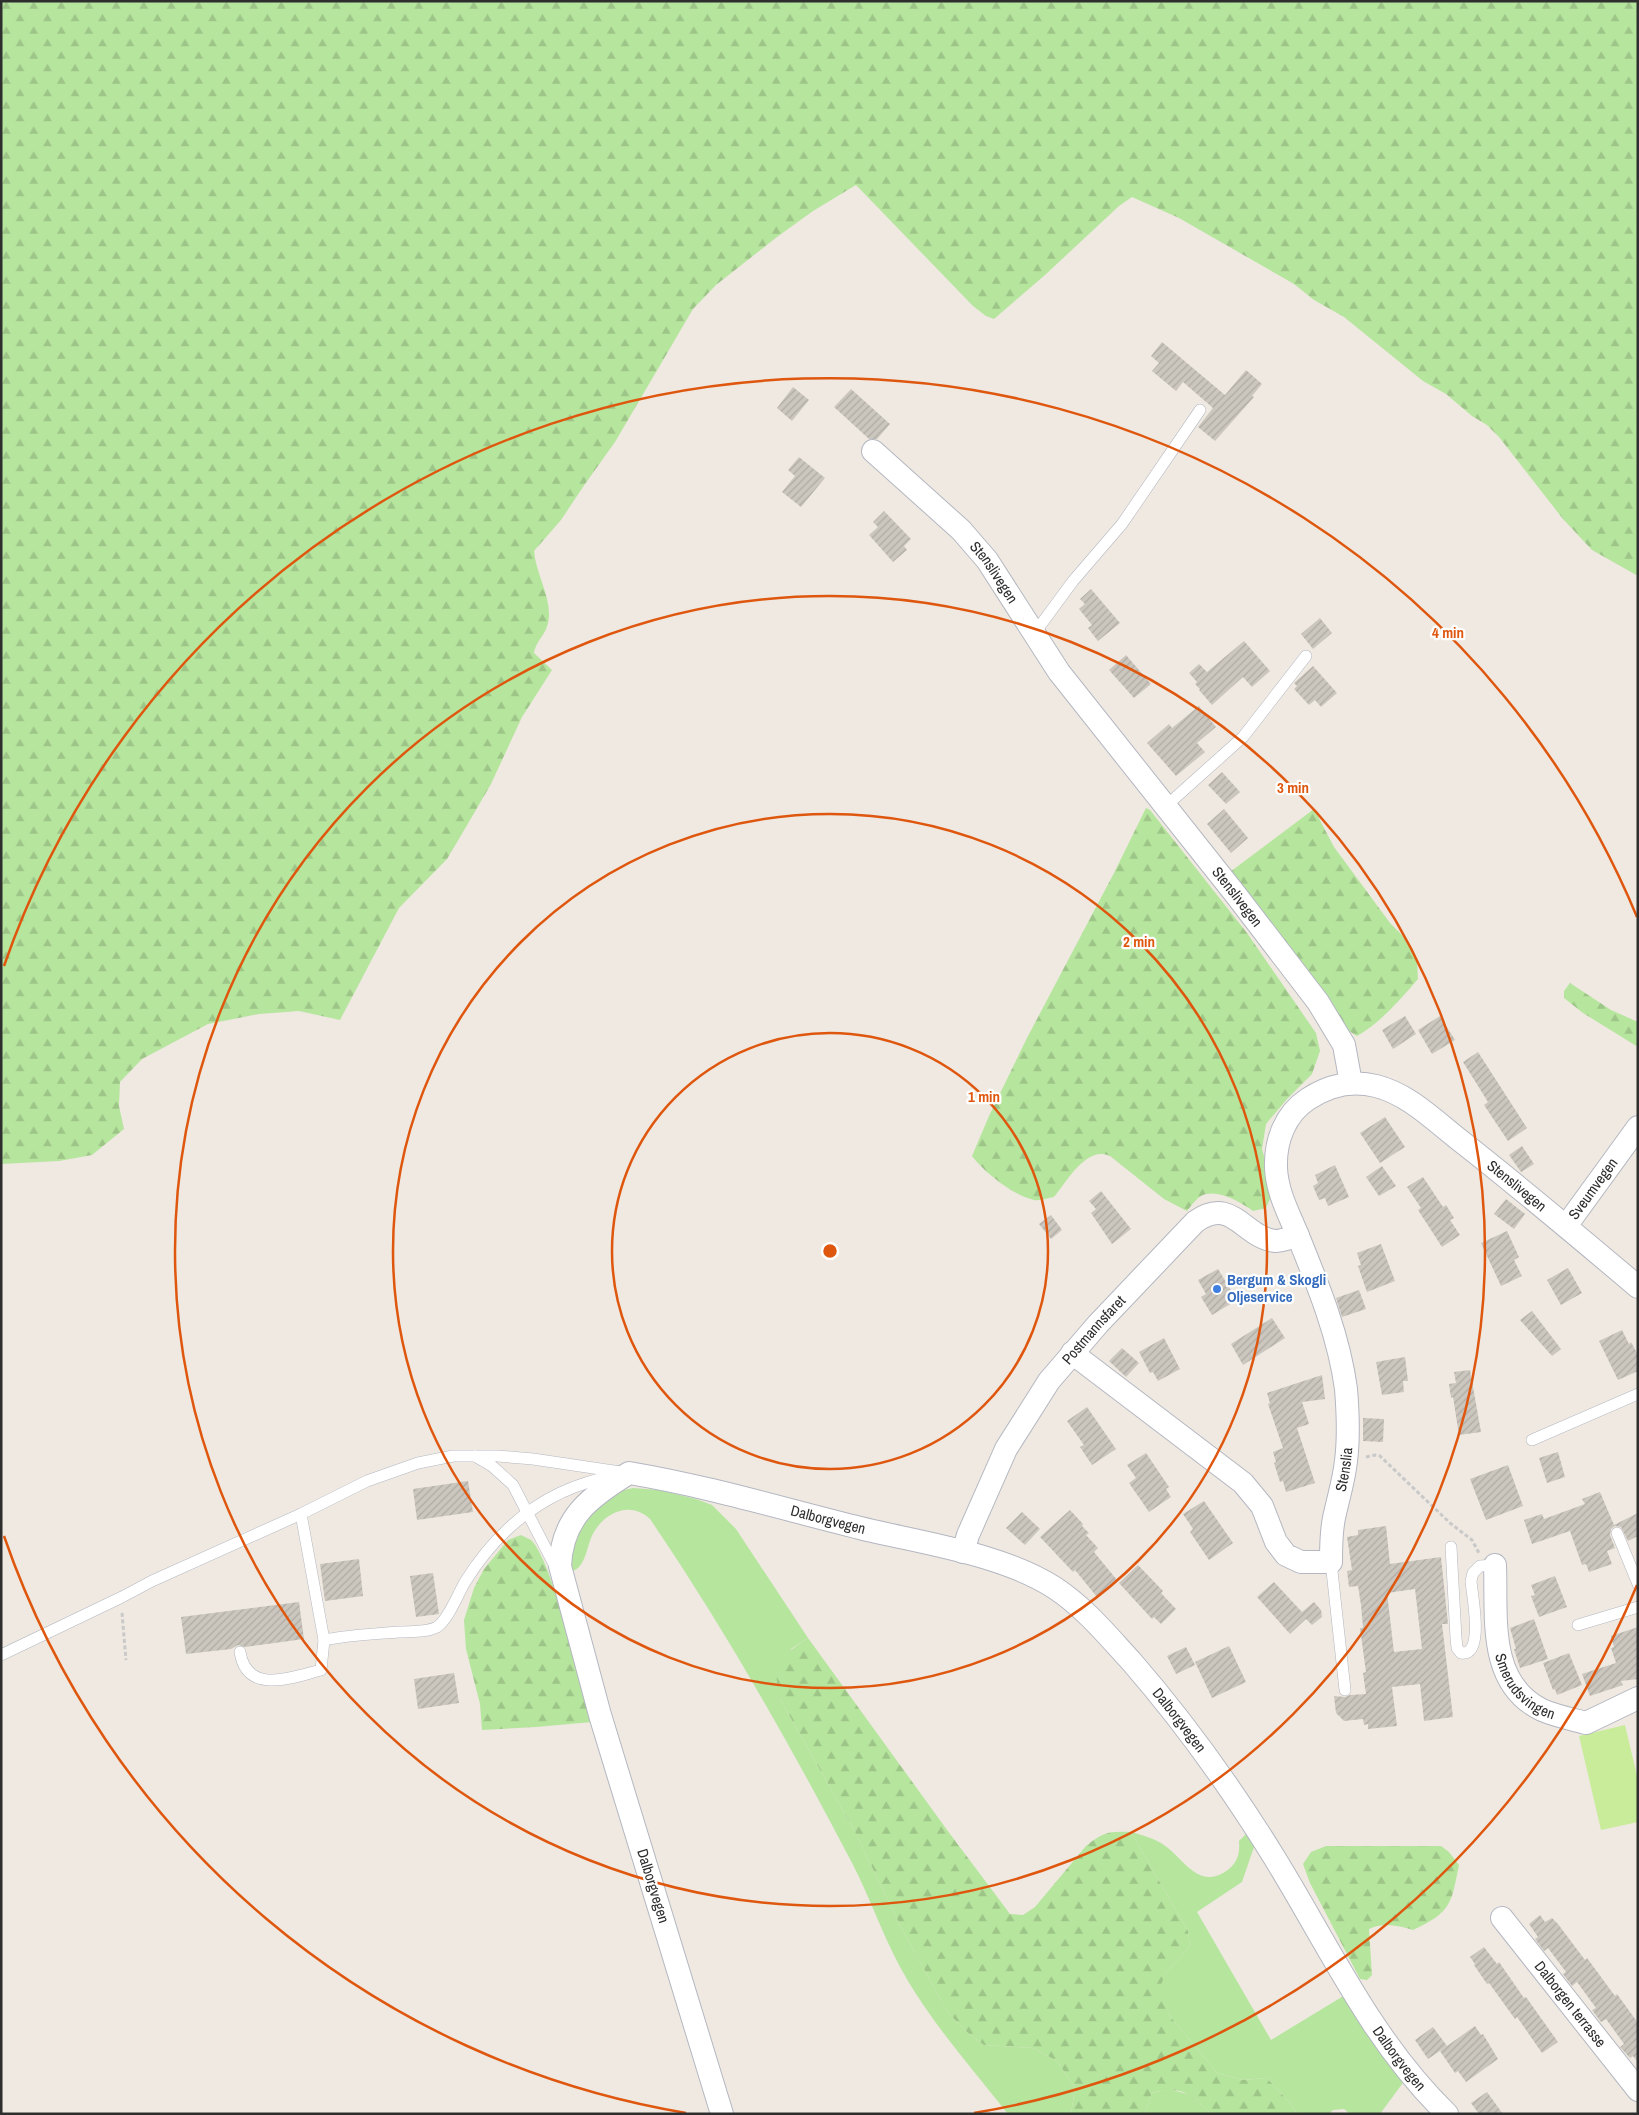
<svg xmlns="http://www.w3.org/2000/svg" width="1639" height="2115" font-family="'Archivo Narrow',sans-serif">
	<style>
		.grass { fill: #b6e59e }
		.forest { fill: url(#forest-firs) }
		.pitch { fill: #c9ec9a }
		.building { fill: url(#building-hatch); fill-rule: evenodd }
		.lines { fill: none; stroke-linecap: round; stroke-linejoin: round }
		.lane-casing { stroke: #b4b7c1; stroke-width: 12 }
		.street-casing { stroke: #b4b7c1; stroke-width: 24 }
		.path { stroke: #c9c9c9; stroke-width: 3; stroke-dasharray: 4 2.5; stroke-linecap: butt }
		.lane { stroke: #fff; stroke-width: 11 }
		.street { stroke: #fff; stroke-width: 22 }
		.ring { fill: none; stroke: #df570e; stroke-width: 2.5 }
		.shop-dot { fill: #3f7fe0; stroke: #fff; stroke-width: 2 }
		.labels { text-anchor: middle; stroke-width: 4.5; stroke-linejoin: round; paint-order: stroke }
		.street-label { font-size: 15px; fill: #2e2e2e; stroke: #fff }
		.shop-label { font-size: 15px; font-weight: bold; fill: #366cbe; stroke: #fff; text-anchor: start }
		.centre { fill: #df570e; stroke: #fff; stroke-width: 2.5 }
		.ring-label { font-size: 15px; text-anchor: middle; font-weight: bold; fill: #df570e; stroke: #fff; stroke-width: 4.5; stroke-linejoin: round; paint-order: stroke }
	</style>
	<defs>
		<pattern id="forest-firs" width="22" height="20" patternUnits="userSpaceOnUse" patternTransform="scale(1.25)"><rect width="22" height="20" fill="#b6e59e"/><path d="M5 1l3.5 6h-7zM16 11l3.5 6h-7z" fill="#9dc588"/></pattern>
		<pattern id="building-hatch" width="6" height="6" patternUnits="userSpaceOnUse" patternTransform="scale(1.25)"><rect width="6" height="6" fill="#cbc7bf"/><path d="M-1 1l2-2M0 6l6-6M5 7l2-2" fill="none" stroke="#afaba4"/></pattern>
	</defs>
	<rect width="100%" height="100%" fill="#efe9e1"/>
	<g class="grass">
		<path d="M633,1488L659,1490L696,1499L712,1505L736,1529L808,1638L791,1649L780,1699L853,1828L900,1925L948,2013L969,2034L984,2045L1033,2048L1057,2061L1075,2088L1071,2114H1008C974,2071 936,2028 908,1981C885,1943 872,1901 851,1861C790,1744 724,1628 650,1519C629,1499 601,1514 591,1538C587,1548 586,1559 579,1567C576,1570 573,1571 569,1572L577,1528L615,1492Z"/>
		<path d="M1131,1832C1142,1835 1152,1838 1161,1843C1184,1857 1198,1893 1229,1869C1238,1861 1240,1853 1239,1841L1247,1833L1255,1844L1242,1882L1197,1912L1271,2040L1345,1995L1405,2080L1380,2114H1350L1344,2109L1333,2110L1329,2114H1297L1290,2103L1267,2078L1243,2080L1217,2073L1170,2016L1158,1989L1167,1971L1190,1947L1188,1931Z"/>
		<path d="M1169,2089L1191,2095L1211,2114H1144L1152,2093Z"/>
	</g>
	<g class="forest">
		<path d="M1,1H1638V576L1592,550L1563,519L1499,437L1487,425L1472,416L1446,394L1423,381L1344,317L1314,300L1294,284L1179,218L1132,197L1119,206L1045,275L994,319L986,316L973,306L856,185L813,211L777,237L716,285L693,309L615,442L585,484L561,520L534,551C536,574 550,594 549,617C547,636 537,638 534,653L552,670L522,717L491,784L466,827L447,859L399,908L340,1020L299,1011L259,1014L208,1024L142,1059L120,1082L119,1106L124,1129L92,1155L59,1161L1,1164Z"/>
		<path d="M1146,808L1150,810L1247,933L1316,1033L1320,1051L1312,1074L1287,1099L1266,1124L1262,1149L1269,1174L1271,1197L1266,1208L1253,1211C1240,1202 1217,1188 1201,1196C1196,1199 1191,1206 1187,1211L1164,1199L1110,1156C1087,1145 1067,1181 1054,1197C1048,1198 1040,1201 1034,1200C1014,1196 984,1172 972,1156L989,1116L1027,1038L1114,873Z"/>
		<path d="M1314,809L1334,847L1390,923L1402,935L1410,948L1417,962L1418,979C1400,1000 1380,1023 1357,1036L1346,1029L1230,872Z"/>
		<path d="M1570,983L1611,1010L1638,1022V1047L1583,1013L1564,998V991Z"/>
		<path d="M521,1535C524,1537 528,1538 531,1540C551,1557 583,1690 592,1722L536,1727L482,1730L480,1704L466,1649L464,1620L474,1588L484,1569L508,1540Z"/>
		<path d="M808,1638L950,1834L1010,1914L1023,1915L1035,1907L1086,1846C1103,1832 1109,1831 1131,1832L1188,1931L1190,1947L1167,1971L1159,1989L1170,2016L1217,2073L1243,2080L1267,2078L1290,2103L1297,2114H1211C1190,2094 1182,2085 1152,2093L1144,2114H1071L1075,2088L1057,2061L1033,2048L984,2045L969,2034L948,2013L900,1925L853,1828L780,1699C772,1661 777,1659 808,1638Z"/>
		<path d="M1326,1846H1441L1449,1852L1459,1865C1451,1905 1451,1912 1413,1930C1398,1925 1382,1922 1369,1929L1372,1975L1367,1980L1360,1979L1310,1883L1303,1864L1311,1852Z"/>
	</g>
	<path class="pitch" d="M1625,1725L1638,1780V1822L1601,1830L1579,1736Z"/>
	<g class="building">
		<path d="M1162,342L1225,395L1246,370L1262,384L1252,396L1254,397L1215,441L1198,427L1213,408L1183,382L1176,391L1152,371L1159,363L1151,356Z"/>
		<path d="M793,387L809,400L792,421L777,408Z"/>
		<path d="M851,389L890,424L877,439H869L834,407Z"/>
		<path d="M799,457L825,478L801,507L782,492L795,476L788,470Z"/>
		<path d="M884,511L911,539L904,546L907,550L893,562L869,535L878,527L873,522Z"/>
		<path d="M1091,589L1120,623L1098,641L1088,628L1092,625L1079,609L1085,604L1080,599Z"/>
		<path d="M1320,618L1332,633L1313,649L1301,634Z"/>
		<path d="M1244,641L1270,671L1252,687L1243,677L1212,705L1199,690L1200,689L1195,684L1197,682L1189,673L1199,664L1207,672Z"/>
		<path d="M1126,655L1151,684L1134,698L1109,670Z"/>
		<path d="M1313,666L1337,693L1321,707L1315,700L1309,705L1294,689L1297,686L1294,683Z"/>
		<path d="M1199,706L1216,727L1197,743L1205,752L1176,776L1147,743L1169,724L1172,728Z"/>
		<path d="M1222,772L1240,792L1226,804L1208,785Z"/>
		<path d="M1224,809L1248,838L1231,853L1207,824Z"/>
		<path d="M1405,1016L1416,1034L1393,1049L1382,1030Z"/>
		<path d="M1440,1016L1455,1040L1432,1054L1418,1030Z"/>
		<path d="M1478,1052L1527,1128L1508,1141L1484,1105L1488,1102L1463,1062Z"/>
		<path d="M1385,1117L1405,1147L1380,1163L1360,1133Z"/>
		<path d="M1522,1146L1534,1164L1521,1172L1509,1155Z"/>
		<path d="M1335,1165L1349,1197L1328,1206L1325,1198L1319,1200L1313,1186L1318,1183L1315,1175Z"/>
		<path d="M1382,1166L1396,1186L1379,1196L1366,1177Z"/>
		<path d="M1423,1177L1443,1207L1446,1205L1454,1218L1450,1220L1460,1235L1442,1247L1418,1210L1421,1208L1407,1187Z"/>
		<path d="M1101,1191L1131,1229L1112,1244L1091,1213L1096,1209L1089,1201Z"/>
		<path d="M1506,1199L1525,1214L1514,1229L1494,1214Z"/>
		<path d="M1051,1215L1062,1230L1051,1239L1039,1224Z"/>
		<path d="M1507,1231L1519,1257L1514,1260L1522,1276L1501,1286L1481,1243Z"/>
		<path d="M1381,1244L1395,1281L1367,1292L1358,1266L1361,1265L1357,1253Z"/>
		<path d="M1568,1268L1582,1293L1561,1305L1547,1280Z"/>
		<path d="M1218,1269L1237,1300L1212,1315L1201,1297L1206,1294L1198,1280Z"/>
		<path d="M1359,1290L1366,1309L1342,1317L1336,1298Z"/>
		<path d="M1532,1311L1561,1349L1552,1356L1520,1320Z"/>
		<path d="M1272,1318L1285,1338L1243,1365L1231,1344Z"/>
		<path d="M1622,1330L1629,1344L1631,1342L1638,1355V1371L1618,1380L1599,1341Z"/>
		<path d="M1164,1338L1180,1369L1158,1381L1153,1372L1150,1373L1139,1352Z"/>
		<path d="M1122,1348L1139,1363L1126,1377L1109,1361Z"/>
		<path d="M1405,1357L1408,1381H1403L1404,1392L1382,1395L1376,1362Z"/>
		<path d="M1470,1370L1481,1432L1459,1435L1453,1397L1451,1398L1449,1384L1456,1383L1454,1372Z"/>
		<path d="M1322,1375L1325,1399L1302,1402L1309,1424L1297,1428L1315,1483L1286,1492L1283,1481L1280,1482L1274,1463L1276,1462L1273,1452L1283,1448L1268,1404L1270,1403L1267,1393Z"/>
		<path d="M1087,1407L1116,1449L1092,1465L1080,1447L1084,1445L1067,1421Z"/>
		<path d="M1363,1418L1384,1419L1383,1442L1363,1441Z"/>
		<path d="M1558,1452L1565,1477L1547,1483L1539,1458Z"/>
		<path d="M1146,1453L1169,1487L1166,1489L1171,1497L1149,1512L1129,1483L1136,1478L1127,1465Z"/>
		<path d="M1508,1465L1523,1506L1486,1520L1470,1479Z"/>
		<path d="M468,1481L473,1512L417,1520L413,1489Z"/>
		<path d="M1600,1492L1614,1525L1638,1513V1536L1628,1541L1621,1527L1615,1526L1611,1529L1610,1535L1615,1548L1607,1551L1612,1564L1589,1572L1586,1564L1582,1565L1570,1531L1532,1544L1524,1520L1542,1514L1544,1519L1585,1504L1582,1499Z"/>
		<path d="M1204,1501L1233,1543L1209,1560L1190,1532L1193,1529L1183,1514Z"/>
		<path d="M1070,1510L1083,1524L1082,1526L1089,1533L1086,1535L1098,1548L1094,1552L1117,1580L1097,1597L1075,1570L1073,1572L1040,1537Z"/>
		<path d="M1022,1512L1040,1529L1025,1545L1006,1528Z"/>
		<path d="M1386,1526L1390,1564L1441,1557L1448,1624H1442L1453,1717L1424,1721L1420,1684L1392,1687L1397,1726L1368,1729V1724L1364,1725L1363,1719L1344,1721L1336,1713L1334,1696L1345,1697L1350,1695L1366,1694L1363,1673L1366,1672L1360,1628H1363L1361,1605L1358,1586L1349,1587L1347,1571L1352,1570L1347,1537L1358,1535V1530ZM1415,1589L1422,1649L1394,1652L1387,1593Z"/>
		<path d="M359,1559L363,1596L325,1601L320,1564Z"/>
		<path d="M1138,1565L1163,1591L1161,1593L1176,1609L1161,1624L1154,1617L1152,1619L1119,1583Z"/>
		<path d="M433,1573L439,1614L416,1617L410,1576Z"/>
		<path d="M1555,1576L1567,1607L1539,1617L1531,1596L1535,1595L1531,1585Z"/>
		<path d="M1274,1582L1302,1612L1314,1602L1321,1610L1322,1617L1312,1625L1306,1619L1290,1634L1257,1597Z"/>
		<path d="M299,1602L304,1639L245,1647L238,1645L231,1649L186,1654L181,1617Z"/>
		<path d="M1534,1619L1548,1659L1520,1668L1514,1649H1516L1510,1628Z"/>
		<path d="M1638,1627V1679L1621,1681L1623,1685L1590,1696L1582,1674L1616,1663L1611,1648L1614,1647L1611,1636Z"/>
		<path d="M1229,1646L1246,1682L1212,1698L1195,1662Z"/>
		<path d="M1186,1647L1195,1665L1176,1674L1167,1656Z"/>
		<path d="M1569,1653L1582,1685L1557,1695L1555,1689L1553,1690L1543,1663Z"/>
		<path d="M454,1673L459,1703L418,1709L414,1679Z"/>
		<path d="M1540,1915L1545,1922L1552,1918L1558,1924L1585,1960L1587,1958L1615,1996L1617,1994L1638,2023V2062L1633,2056L1630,2058L1620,2047L1624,2044L1606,2019L1601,2022L1592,2010L1596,2008L1577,1982L1572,1986L1563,1974L1566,1972L1548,1948L1544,1951L1535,1939L1538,1937L1529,1924Z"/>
		<path d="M1484,1947L1497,1964L1499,1962L1524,1998L1526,1997L1558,2042L1542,2053L1517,2017L1515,2019L1489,1983L1487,1984L1474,1965L1475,1964L1470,1957Z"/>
		<path d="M1475,2026L1481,2035L1483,2034L1498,2059L1466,2082L1458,2071L1455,2073L1440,2051Z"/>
		<path d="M1433,2027L1447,2046L1428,2059L1415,2040Z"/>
		<path d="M1487,2092L1503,2114H1479L1471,2103Z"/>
	</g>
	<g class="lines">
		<defs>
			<g id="lane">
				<path d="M1034,634L1073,581L1122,524L1200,410"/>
				<path d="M1166,806L1243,737L1306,656"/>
				<path d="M1532,1440L1638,1394"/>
				<path d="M475,1456L492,1466L513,1485L557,1570"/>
				<path d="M1617,1533L1638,1584"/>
				<path d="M1451,1547L1456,1638L1457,1648L1461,1653C1485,1657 1472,1595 1471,1581L1473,1573L1480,1566L1495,1565"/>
				<path d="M1331,1562L1345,1690"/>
				<path d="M1578,1625L1638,1607"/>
				<path d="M324,1640C349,1635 374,1634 399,1632C411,1631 426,1633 437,1627C448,1620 458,1594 465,1582C500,1526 549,1487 615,1476"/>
				<path d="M240,1652C247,1696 293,1677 321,1670L324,1640L301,1514"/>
				<path d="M1,1655L122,1597L152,1581L301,1514L367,1481L418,1463L453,1456H498L533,1459L627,1473"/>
			</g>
			<g id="street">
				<path id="s1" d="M873,451L961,530L987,560L1059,672L1236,895L1318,1002L1344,1045L1351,1083"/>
				<path id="s2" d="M1566,1226L1638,1127"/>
				<path id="s3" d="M1072,1353L1243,1483L1262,1506L1276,1542L1286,1555L1301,1562H1331C1331,1547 1331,1532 1334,1518C1338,1499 1344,1480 1346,1461C1349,1437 1348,1413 1346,1389C1339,1336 1318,1285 1298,1236C1289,1214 1277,1192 1276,1168C1275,1141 1285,1114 1308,1099C1329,1085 1353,1080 1376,1086C1409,1094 1436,1122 1462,1142C1522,1189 1580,1238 1638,1287"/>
				<path id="s4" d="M963,1552L968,1535L1006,1449L1049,1381L1098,1324L1195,1222C1232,1195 1243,1237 1275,1241C1282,1241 1290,1238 1298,1236"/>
				<path id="s5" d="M1495,1565C1497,1617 1487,1683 1542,1710C1556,1716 1571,1719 1586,1723L1638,1698"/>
				<path id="s6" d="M1502,1918L1638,2090"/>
				<path id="s7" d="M722,2114L600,1715L560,1566C562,1517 590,1497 629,1473C707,1486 783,1509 860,1528C921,1543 1003,1554 1055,1588C1085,1608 1107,1635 1131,1661C1184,1722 1232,1789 1274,1857C1329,1946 1371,2040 1447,2114"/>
			</g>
		</defs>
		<use href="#lane" class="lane-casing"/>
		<use href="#street" class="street-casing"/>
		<g class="path">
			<path d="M1366,1457L1375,1455L1380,1456L1450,1523L1472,1540L1479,1553"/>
			<path d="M122,1613L126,1660"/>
		</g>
		<use href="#lane" class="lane"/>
		<use href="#street" class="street"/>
	</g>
	<g class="ring">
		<circle cx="830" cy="1251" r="218"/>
		<circle cx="830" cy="1251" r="437"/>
		<circle cx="830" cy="1251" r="655"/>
		<path d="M1637 1585A874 874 0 0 1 974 2113M686 2113A874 874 0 0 1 4 1536M4 966A874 874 0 0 1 1637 917"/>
	</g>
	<circle class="shop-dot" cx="1217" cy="1289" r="5"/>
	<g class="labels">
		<g class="street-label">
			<text dy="5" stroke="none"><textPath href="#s1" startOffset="172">Stenslivegen</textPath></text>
			<text dy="5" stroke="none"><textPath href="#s1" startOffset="578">Stenslivegen</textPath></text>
			<text dy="5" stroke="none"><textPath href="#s3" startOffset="1078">Stenslivegen</textPath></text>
			<text dy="5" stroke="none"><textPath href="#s2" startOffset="46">Sveumvegen</textPath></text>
			<text dy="5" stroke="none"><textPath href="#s4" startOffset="260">Postmannsfaret</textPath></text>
			<text dy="5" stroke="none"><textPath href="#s3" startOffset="440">Stenslia</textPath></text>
			<text dy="5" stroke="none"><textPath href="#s7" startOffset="898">Dalborgvegen</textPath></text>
			<text dy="5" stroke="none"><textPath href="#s5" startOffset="132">Smerudsvingen</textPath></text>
			<text dy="5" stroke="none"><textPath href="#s7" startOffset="1318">Dalborgvegen</textPath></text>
			<text transform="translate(653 1886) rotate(73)" y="5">Dalborgvegen</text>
			<text dy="5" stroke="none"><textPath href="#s6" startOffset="110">Dalborgen terrasse</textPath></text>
			<text dy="5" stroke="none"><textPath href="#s7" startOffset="1722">Dalborgvegen</textPath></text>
		</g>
		<g class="shop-label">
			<text x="1227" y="1285">Bergum &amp; Skogli<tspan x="1227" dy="17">Oljeservice</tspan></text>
		</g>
	</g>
	<circle cx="830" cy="1251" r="8" class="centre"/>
	<g class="ring-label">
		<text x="1448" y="638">4 min</text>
		<text x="1293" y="793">3 min</text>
		<text x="1139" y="947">2 min</text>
		<text x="984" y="1102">1 min</text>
	</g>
	<rect width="1639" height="2115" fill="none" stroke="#2e2e2e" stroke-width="5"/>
</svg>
